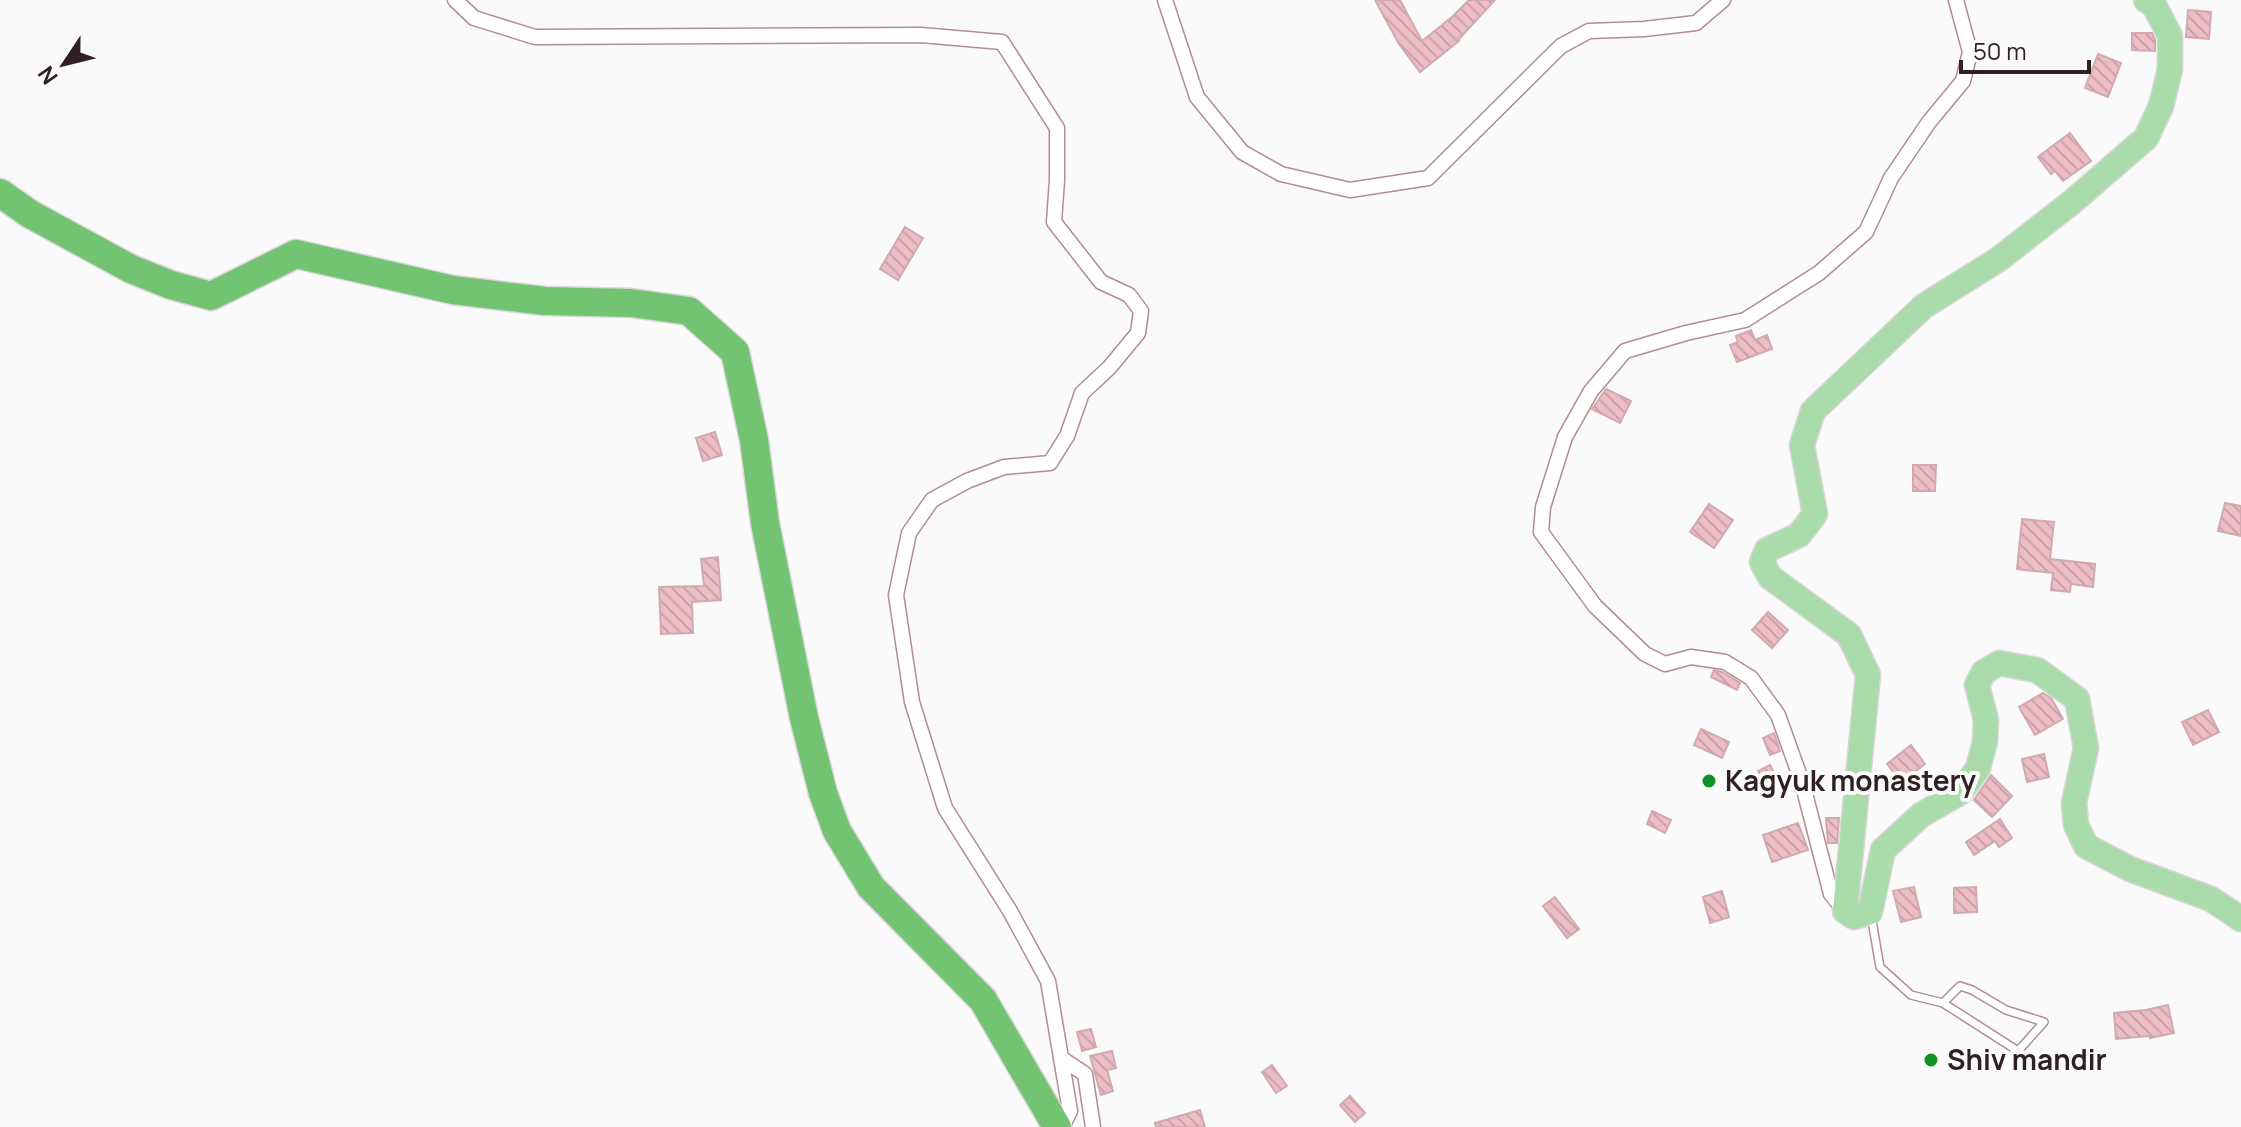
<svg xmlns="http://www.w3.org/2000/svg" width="2241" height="1127" font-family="Manrope,sans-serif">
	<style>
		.building { fill: url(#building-back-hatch); stroke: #d1a9b0; stroke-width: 2 }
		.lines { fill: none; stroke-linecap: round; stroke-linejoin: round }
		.lane-casing { stroke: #b38c93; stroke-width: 10 }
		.street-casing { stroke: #b38c93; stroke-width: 17 }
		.primary-casing { stroke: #dad7d7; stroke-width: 27 }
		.highway-casing { stroke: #dad7d7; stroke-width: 31 }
		.lane { stroke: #fff; stroke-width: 7 }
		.street { stroke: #fff; stroke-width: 14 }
		.primary { stroke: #aadcab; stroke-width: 24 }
		.highway { stroke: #72c473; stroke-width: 28 }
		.poi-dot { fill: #109224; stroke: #fafafa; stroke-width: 3 }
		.labels { text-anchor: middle; stroke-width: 8; stroke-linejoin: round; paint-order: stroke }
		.poi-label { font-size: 28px; font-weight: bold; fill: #302023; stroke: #fafafa; text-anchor: start }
	</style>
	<defs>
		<pattern id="building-back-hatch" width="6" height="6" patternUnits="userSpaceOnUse" patternTransform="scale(2)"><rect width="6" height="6" fill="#edbdc5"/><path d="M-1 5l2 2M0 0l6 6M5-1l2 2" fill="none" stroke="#cca2a9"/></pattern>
	</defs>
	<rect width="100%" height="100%" fill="#fafafa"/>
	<g class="building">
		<path d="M1375,0H1400L1422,41L1452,17L1469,0H1495L1458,40L1459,41L1420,72L1399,44Z"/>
		<path d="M2188,10L2211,12L2209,39L2186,37Z"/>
		<path d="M2132,33H2152L2155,40V51L2132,50Z"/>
		<path d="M2098,54L2121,63L2108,97L2085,88Z"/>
		<path d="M2070,133L2091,161L2063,181L2055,171L2051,174L2038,157Z"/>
		<path d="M905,227L923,238L898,280L880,269Z"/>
		<path d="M1751,330L1755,340L1767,335L1772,349L1737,362L1730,345L1738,342L1736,336Z"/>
		<path d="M1606,389L1631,401L1620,423L1592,409Z"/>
		<path d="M715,432L722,455L703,461L696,438Z"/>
		<path d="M1913,465H1936L1935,491H1913Z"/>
		<path d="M2225,503L2241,506V536L2218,531Z"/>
		<path d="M1709,504L1733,520L1714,548L1690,532Z"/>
		<path d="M2022,519L2054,522L2050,559L2095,564L2093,587L2071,584L2070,592L2051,590L2053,573L2017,569Z"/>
		<path d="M718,557L721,600L692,602L693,633L661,634L659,587L704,586L701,559Z"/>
		<path d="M1768,612L1788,630L1772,648L1752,630Z"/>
		<path d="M1714,670L1722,672L1740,683L1737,690L1711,677Z"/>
		<path d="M2043,693L2051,698L2063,719L2035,735L2019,707Z"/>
		<path d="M2208,710L2219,732L2193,745L2182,722Z"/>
		<path d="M1701,729L1729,742L1722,758L1694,745Z"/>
		<path d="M1774,733L1780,751L1770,755L1763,738Z"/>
		<path d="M1911,745L1925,764L1901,782L1887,764Z"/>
		<path d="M2044,754L2049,777L2027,782L2022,759Z"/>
		<path d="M1770,765L1780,784L1768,790L1758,771Z"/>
		<path d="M1991,775L2012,796L1992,817L1974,800Z"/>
		<path d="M1652,811L1671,820L1665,833L1647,824Z"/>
		<path d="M1826,818H1839L1837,843H1828Z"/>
		<path d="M2000,819L2012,838L1999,847L1995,841L1974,855L1966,842Z"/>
		<path d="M1798,823L1808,850L1772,862L1763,835Z"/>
		<path d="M1914,887L1921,917L1901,922L1893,891Z"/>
		<path d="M1976,887L1977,912L1954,913V888Z"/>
		<path d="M1722,891L1729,917L1710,923L1703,897Z"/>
		<path d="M1555,897L1579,929L1567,938L1543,906Z"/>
		<path d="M2168,1005L2174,1033L2150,1038L2149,1036L2116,1039L2114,1013L2146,1010Z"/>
		<path d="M1091,1029L1096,1047L1082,1051L1077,1032Z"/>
		<path d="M1112,1051L1116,1068L1107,1070L1113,1091L1101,1095L1090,1056Z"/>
		<path d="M1272,1065L1287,1086L1276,1093L1262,1072Z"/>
		<path d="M1350,1096L1365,1113L1355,1122L1340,1105Z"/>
		<path d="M1200,1110L1205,1127H1156L1155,1123Z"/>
	</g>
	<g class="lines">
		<defs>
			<path id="lane" d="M1871,915L1880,967L1911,995L1943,1003L2018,1051L2044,1022L2006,1010L1972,990L1960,986L1943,1003"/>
			<g id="street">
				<path d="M455,0L474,18L535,37L921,35L1002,42L1057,128V180L1054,222L1101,282L1129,295L1141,311L1138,333L1109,368L1082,393L1067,436L1050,463L1004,467L967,481L932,500L909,533L896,595L912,702L945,808L1010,911L1048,981L1070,1111L1062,1127"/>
				<path d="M1165,0L1197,97L1242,152L1281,174L1350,190L1428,178L1561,46L1589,31L1644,29L1696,23L1723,0"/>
				<path d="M1844,910L1831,894L1802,782L1778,715L1751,678L1725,662L1691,657L1665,664L1645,654L1595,606L1541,532L1543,507L1565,437L1591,391L1625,351L1686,333L1745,320L1819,273L1866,232L1891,178L1929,122L1963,81L1970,52L1956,0"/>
				<path d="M1061,1058L1085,1074L1093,1127"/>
			</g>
			<path id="primary" d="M2146,0L2154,5L2170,36V69L2161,106L2146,138L2072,202L1999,259L1924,306L1813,411L1802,445L1815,514L1799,535L1767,550L1762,562L1770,577L1849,635L1868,675L1845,911L1854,917L1870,912L1883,850L1921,815L1961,792L1978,768L1985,742L1986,720L1977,685L1984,672L1999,663L2037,670L2077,699L2086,748L2074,803L2076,825L2086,846L2130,869L2211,899L2241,919"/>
			<path id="highway" d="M0,193L30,214L131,269L171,285L211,296L296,254L453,290L545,301L631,303L689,311L735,352L754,440L765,523L804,718L823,793L837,831L871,887L983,1000L1057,1127"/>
		</defs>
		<use href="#lane" class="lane-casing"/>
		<use href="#street" class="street-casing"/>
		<use href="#primary" class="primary-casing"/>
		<use href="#highway" class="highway-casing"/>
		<use href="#lane" class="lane"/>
		<use href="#street" class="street"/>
		<use href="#primary" class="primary"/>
		<use href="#highway" class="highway"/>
	</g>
	<g class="poi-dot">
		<circle cx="1709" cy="781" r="8"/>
		<circle cx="1931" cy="1060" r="8"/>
	</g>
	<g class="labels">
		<g class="poi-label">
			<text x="1725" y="791">Kagyuk monastery</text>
			<text x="1947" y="1070">Shiv mandir</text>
		</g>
	</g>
	<g transform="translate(64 64) rotate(235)" stroke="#fafafa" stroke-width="6" paint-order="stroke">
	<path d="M0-6L14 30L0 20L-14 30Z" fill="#302023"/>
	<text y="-12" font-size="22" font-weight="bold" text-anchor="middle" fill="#302023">N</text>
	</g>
	<path d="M1961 60v12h128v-12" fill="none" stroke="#302023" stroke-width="4"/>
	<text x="1973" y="60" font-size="24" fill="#302023" stroke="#fafafa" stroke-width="6" paint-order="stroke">50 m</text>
</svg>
